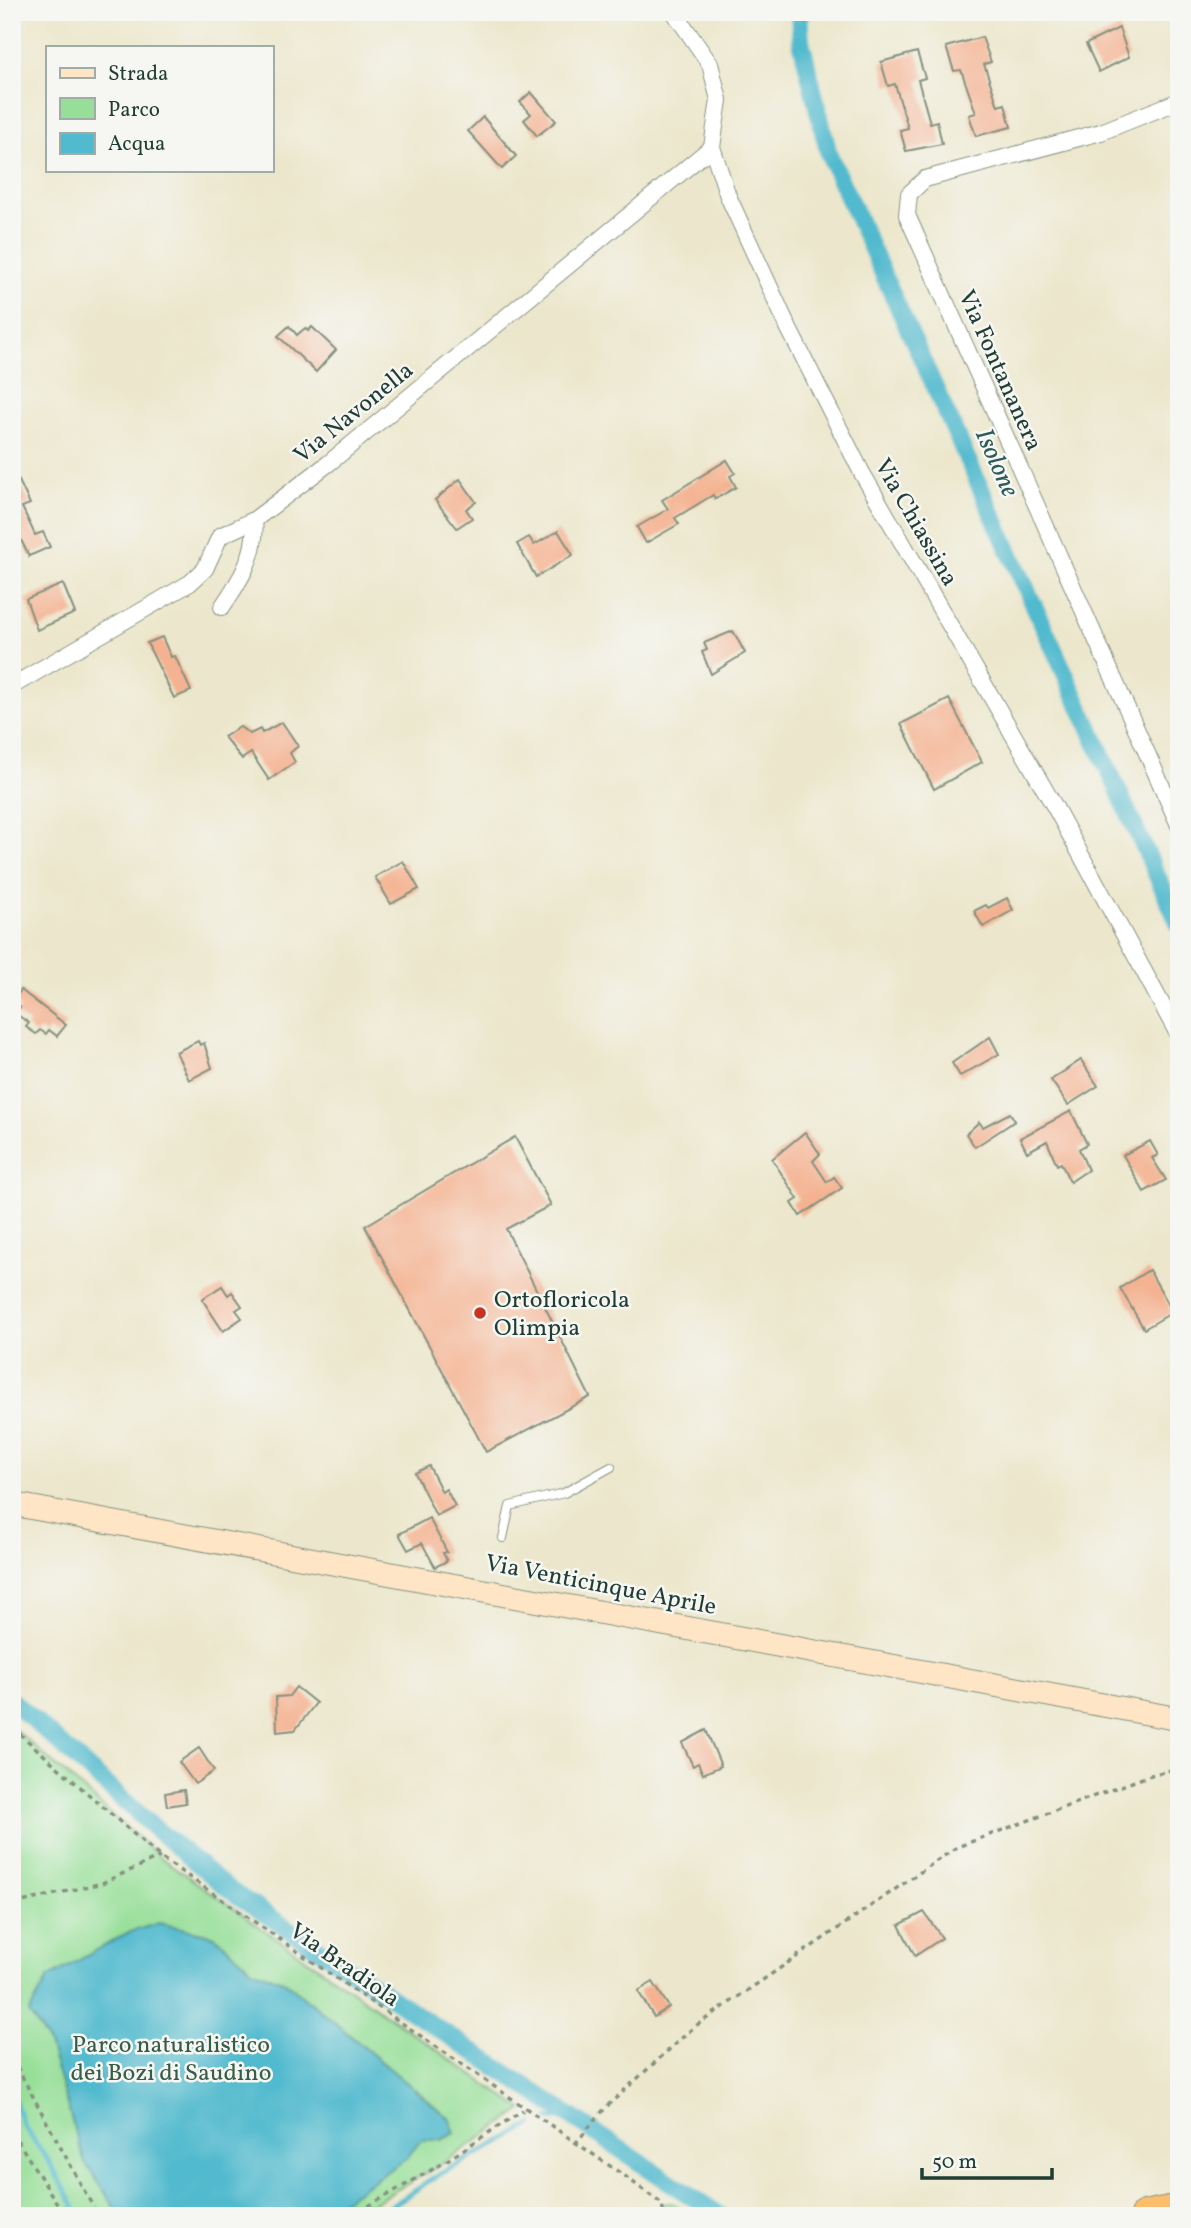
<svg xmlns="http://www.w3.org/2000/svg" width="1191" height="2228" font-family="Vollkorn,serif">
	<style>
		.green { fill: #97df99; stroke: #5b8e66; stroke-width: 2 }
		.water { fill: #51bace; stroke: #387c81; stroke-width: 2 }
		.lines { fill: none; stroke-linecap: round; stroke-linejoin: round }
		.stream { stroke: #51bace; stroke-width: 5 }
		.canal { stroke: #51bace; stroke-width: 18 }
		.building { fill: #f4b291 }
		.service-casing { stroke: #869280; stroke-width: 10 }
		.minor-casing { stroke: #869280; stroke-width: 18 }
		.secondary-casing { stroke: #869280; stroke-width: 25 }
		.motorway-casing { stroke: #869280; stroke-width: 32 }
		.path { stroke: #869280; stroke-width: 3.5; stroke-dasharray: 5 5; stroke-linecap: butt }
		.service { stroke: #fff; stroke-width: 8 }
		.minor { stroke: #fff; stroke-width: 16 }
		.secondary { stroke: #fde5c5; stroke-width: 23 }
		.motorway { stroke: #fabe6d; stroke-width: 30 }
		.poi-dot { fill: #c8321e; stroke: #f6f6f2; stroke-width: 2.5 }
		.labels { text-anchor: middle; stroke-width: 5; stroke-linejoin: round; paint-order: stroke }
		.street-label { font-size: 24px; fill: #1f3d34; stroke: #f6f6f2 }
		.poi-label { font-size: 24px; fill: #1f3d34; stroke: #f6f6f2; text-anchor: start }
		.park-label { font-size: 24px; fill: #375d48; stroke: #f6f6f2 }
		.water-label { font-size: 26px; font-style: italic; fill: #2c5c5a; stroke: #f6f6f2 }
	</style>
	<rect width="100%" height="100%" fill="#f6f6f2"/>
	<filter id="ink" filterUnits="userSpaceOnUse"><feTurbulence type="fractalNoise" baseFrequency=".0143" numOctaves="2"/><feDisplacementMap in="SourceGraphic" scale="14" xChannelSelector="R" yChannelSelector="G"/><feConvolveMatrix kernelMatrix="1 2 1 2 8 2 1 2 1" color-interpolation-filters="sRGB"/></filter>
	<filter id="wash" filterUnits="userSpaceOnUse"><feTurbulence type="fractalNoise" baseFrequency=".00686" numOctaves="4" result="noise"/><feDisplacementMap in="SourceGraphic" scale="28" xChannelSelector="R" yChannelSelector="G"/><feGaussianBlur stdDeviation="1.57" result="paint"/><feColorMatrix in="noise" values="0 0 0 0 0 0 0 0 0 0 0 0 0 0 0 0 0 1.4 0 .05"/><feComposite in="paint" operator="in"/></filter>
	<g filter="url(#wash)">
		<rect width="100%" height="100%" fill="#ece7cc"/>
		<g class="green">
			<path d="M12,1727L160,1857L523,2110L440,2165L351,2216H12Z"/>
			<path d="M672,2203L693,2216H664L662,2204Z"/>
		</g>
		<path class="water" d="M159,1923L215,1936L252,1969L286,1982L449,2118L455,2133L441,2140H421L406,2159L319,2216H121L84,2161L49,2044L29,2013L48,1978L127,1933Z"/>
		<g class="lines">
			<g class="stream">
				<path d="M12,2092L23,2125L50,2163L80,2216"/>
				<path d="M550,2119L572,2116"/>
				<path d="M376,2216L440,2174L533,2124"/>
			</g>
			<g class="canal">
				<path d="M799,12L801,41L829,155L1179,924"/>
				<path d="M12,1701L157,1830L231,1891L721,2216"/>
			</g>
		</g>
		<g id="blocks">
			<g class="building">
				<path d="M1119,28L1129,57L1099,72L1086,44Z"/>
				<path d="M982,37L991,62L984,64L998,106L1005,104L1011,127L976,136L969,115L976,113L961,70L954,71L946,47Z"/>
				<path d="M917,52L925,78L918,80L930,123L937,121L942,144L906,151L900,130L908,128L895,84L888,86L881,62Z"/>
				<path d="M531,92L556,121L537,136L524,120L531,114L520,102Z"/>
				<path d="M483,117L516,156L502,169L468,131Z"/>
				<path d="M289,326L297,335L305,328L308,331L312,327L336,350L316,372L278,336Z"/>
				<path d="M727,460L735,473L730,476L736,487L715,499L713,495L675,518L679,524L646,543L637,527L668,509L662,500Z"/>
				<path d="M12,466L30,504L22,507L35,535L43,532L50,547L29,556L12,522Z"/>
				<path d="M460,479L476,502L466,509L472,518L457,528L435,500Z"/>
				<path d="M558,531L573,555L536,577L517,544L529,537L534,545Z"/>
				<path d="M63,584L75,613L37,630L26,599Z"/>
				<path d="M733,631L745,653L711,674L702,652L707,650L704,643Z"/>
				<path d="M162,637L171,657L175,656L191,691L174,698L147,643Z"/>
				<path d="M949,699L982,762L934,789L901,724Z"/>
				<path d="M282,722L298,746L290,753L295,762L269,780L251,753L242,759L224,737L240,727L250,734L260,729L262,733Z"/>
				<path d="M403,861L419,889L391,904L375,877Z"/>
				<path d="M1007,898L1013,910L983,927L974,911L986,905L988,908Z"/>
				<path d="M21,990L66,1025L57,1036L49,1030L46,1034L40,1030L36,1034L26,1027L29,1023L16,1014L20,1007L13,1001Z"/>
				<path d="M990,1037L999,1054L960,1076L952,1063Z"/>
				<path d="M198,1041L200,1045L204,1043L212,1068L189,1080L176,1052Z"/>
				<path d="M1081,1060L1098,1086L1068,1105L1051,1080Z"/>
				<path d="M1071,1111L1087,1144L1079,1149L1088,1170L1070,1182L1061,1163L1057,1165L1047,1141L1027,1152L1020,1138Z"/>
				<path d="M1010,1113L1015,1121L975,1147L966,1134L979,1122L983,1127Z"/>
				<path d="M805,1132L820,1154L813,1161L827,1182L834,1177L842,1188L800,1216L792,1203L798,1199L772,1159Z"/>
				<path d="M515,1137L551,1205L506,1229L590,1397L486,1452L365,1226Z"/>
				<path d="M1150,1141L1158,1155L1152,1158L1166,1180L1144,1192L1123,1155Z"/>
				<path d="M1149,1270L1173,1312L1144,1329L1120,1288Z"/>
				<path d="M222,1286L228,1295L232,1292L242,1306L236,1310L242,1318L223,1331L202,1299Z"/>
				<path d="M429,1466L442,1492L446,1489L455,1506L436,1516L415,1473Z"/>
				<path d="M429,1518L447,1552L443,1553L447,1561L435,1567L422,1543L408,1550L399,1534Z"/>
				<path d="M296,1687L316,1703L295,1730L277,1732L276,1697L289,1696Z"/>
				<path d="M706,1730L721,1766L703,1774L698,1763L693,1766L682,1743Z"/>
				<path d="M199,1748L214,1771L195,1784L179,1762Z"/>
				<path d="M184,1790L186,1803L167,1806L165,1793Z"/>
				<path d="M924,1912L942,1938L915,1956L899,1925Z"/>
				<path d="M653,1982L669,2007L654,2017L638,1991Z"/>
			</g>
		</g>
	</g>
	<g filter="url(#ink)">
		<use href="#blocks" fill-opacity="0" stroke="#869280" stroke-width="2"/>
		<g class="lines">
			<defs>
				<path id="service" d="M503,1538L510,1506L564,1493L611,1467"/>
				<g id="minor">
					<path d="M674,12L710,64L719,100L712,147L728,196L789,329L862,473L1056,809L1179,1036"/>
					<path d="M1179,101L1101,132L925,179L909,194L907,215L1179,825"/>
					<path d="M222,607C240,581 258,553 254,520"/>
					<path d="M12,686L190,583L205,569L220,536L254,520L329,463L712,147"/>
				</g>
				<path id="secondary" d="M12,1504L1179,1719"/>
				<path id="motorway" d="M1145,2216L1179,2209"/>
			</defs>
			<use href="#service" class="service-casing"/>
			<use href="#minor" class="minor-casing"/>
			<use href="#secondary" class="secondary-casing"/>
			<use href="#motorway" class="motorway-casing"/>
			<g class="path">
				<path d="M12,1727L160,1857L626,2177L662,2204L664,2216"/>
				<path d="M12,1917L22,1902L102,1883L160,1857"/>
				<path d="M12,2058L98,2216"/>
				<path d="M12,2132L65,2216"/>
				<path d="M575,2144L606,2107L694,2027L957,1847L1151,1775L1179,1768"/>
				<path d="M351,2216L440,2165L523,2110"/>
			</g>
			<use href="#service" class="service"/>
			<use href="#minor" class="minor"/>
			<use href="#secondary" class="secondary"/>
			<use href="#motorway" class="motorway"/>
		</g>
	</g>
	<circle class="poi-dot" cx="480" cy="1313" r="7"/>
	<g class="labels">
		<g class="street-label">
			<text transform="translate(1001 370) rotate(66)" y="8">Via Fontananera</text>
			<text transform="translate(353 412) rotate(-39)" y="8">Via Navonella</text>
			<text transform="translate(917 522) rotate(60)" y="8">Via Chiassina</text>
			<text transform="translate(601 1584) rotate(11)" y="8">Via Venticinque Aprile</text>
			<text transform="translate(345 1964) rotate(35)" y="8">Via Bradiola</text>
		</g>
		<g class="poi-label">
			<text x="494" y="1307">Ortofloricola<tspan x="494" dy="28">Olimpia</tspan></text>
		</g>
		<g class="park-label">
			<text x="171" y="2052">Parco naturalistico<tspan x="171" dy="28">dei Bozi di Saudino</tspan></text>
		</g>
		<g class="water-label">
			<text transform="translate(998 462) rotate(66)" y="9">Isolone</text>
		</g>
	</g>
	<rect width="1191" height="2228" fill="none" stroke="#f6f6f2" stroke-width="42"/>
	<rect x="46" y="46" width="228" height="126" fill="#f6f6f2" stroke="#a0aca6" stroke-width="2"/>
	<rect x="60" y="68" width="35" height="10" fill="#fde5c5" stroke="#a0aca6" stroke-width="2"/>
	<text x="108" y="80" font-size="21" fill="#1f3d34">Strada</text>
	<rect x="60" y="98" width="35" height="21" fill="#97df99" stroke="#a0aca6" stroke-width="2"/>
	<text x="108" y="116" font-size="21" fill="#1f3d34">Parco</text>
	<rect x="60" y="133" width="35" height="21" fill="#51bace" stroke="#a0aca6" stroke-width="2"/>
	<text x="108" y="150" font-size="21" fill="#1f3d34">Acqua</text>
	<path d="M922 2168v10h130v-10" fill="none" stroke="#1f3d34" stroke-width="3.5"/>
	<text x="932" y="2168" font-size="21" fill="#1f3d34" stroke="#f6f6f2" stroke-width="5" paint-order="stroke">50 m</text>
</svg>
